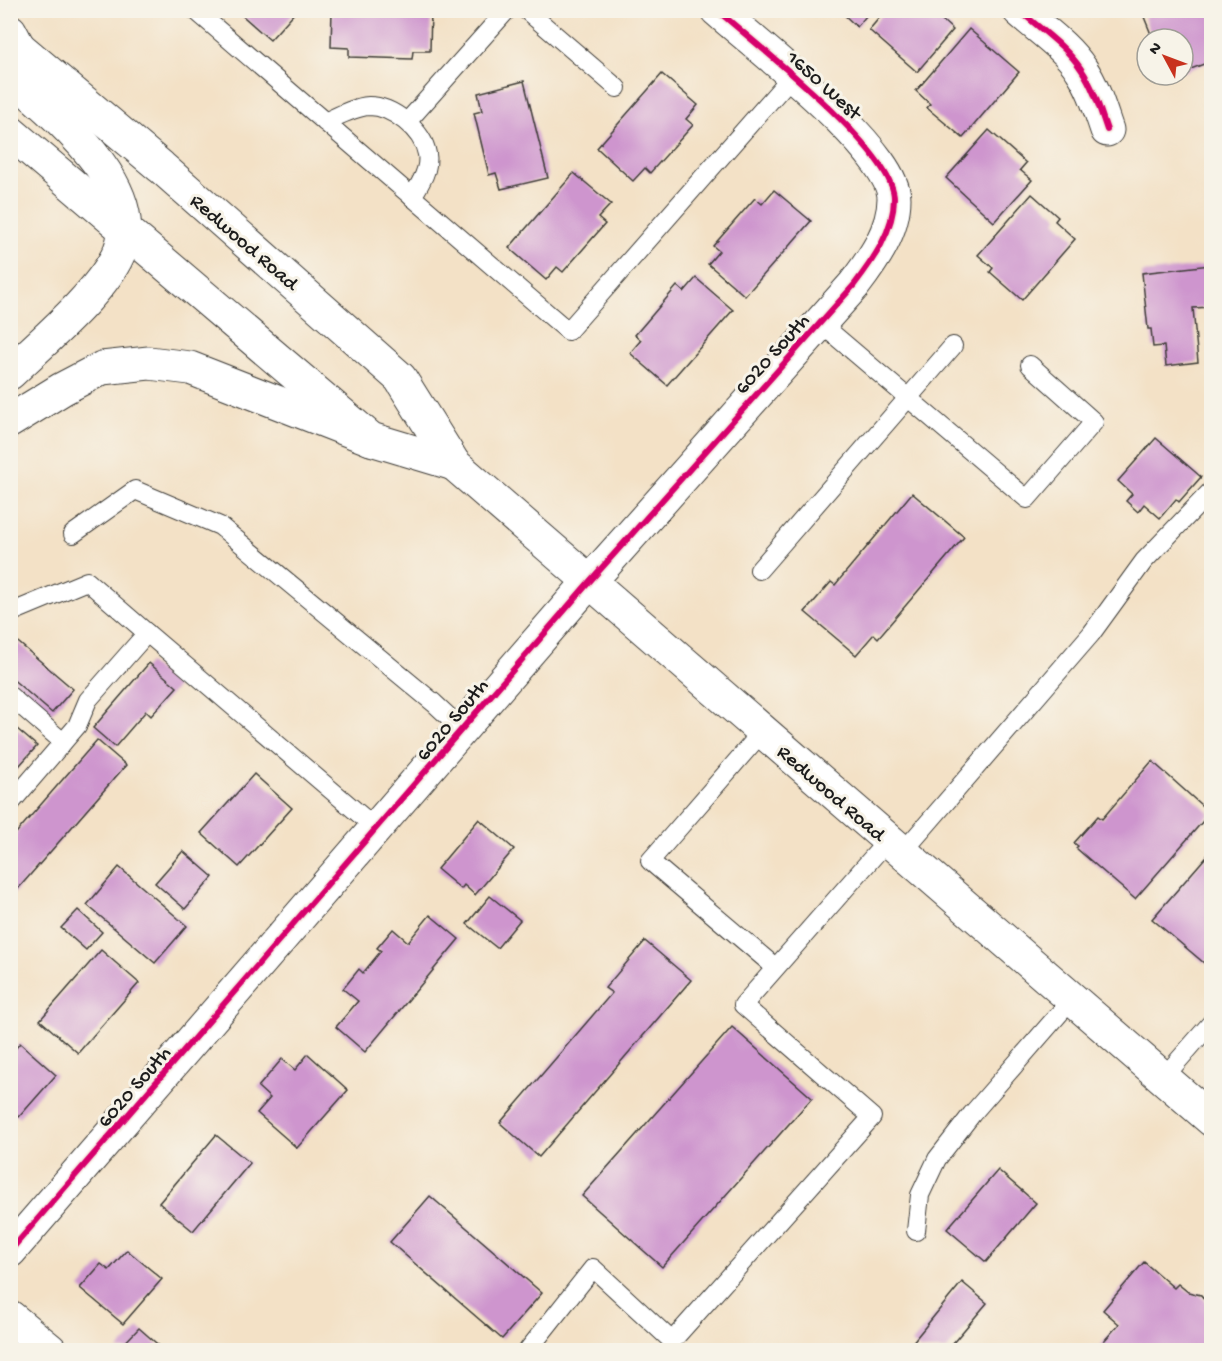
<svg xmlns="http://www.w3.org/2000/svg" width="1222" height="1361" font-family="'Gochi Hand',sans-serif">
	<style>
		.building { fill: #ce95ce }
		.lines { fill: none; stroke-linecap: round; stroke-linejoin: round }
		.lane-casing { stroke: #3c3a36; stroke-width: 20 }
		.street-casing { stroke: #3c3a36; stroke-width: 35 }
		.primary-casing { stroke: #3c3a36; stroke-width: 35 }
		.highway-casing { stroke: #3c3a36; stroke-width: 35 }
		.lane { stroke: #fff; stroke-width: 18 }
		.street { stroke: #fff; stroke-width: 33 }
		.primary { stroke: #fff; stroke-width: 33 }
		.highway { stroke: #fff; stroke-width: 33 }
		.cycleway-casing { stroke: #f7f3e8; stroke-width: 10 }
		.cycleway { stroke: #d6006c; stroke-width: 6 }
		.labels { text-anchor: middle; stroke-width: 6; stroke-linejoin: round; paint-order: stroke }
		.street-label { font-size: 21px; fill: #1c1c1c; stroke: #f7f3e8 }
	</style>
	<rect width="100%" height="100%" fill="#f7f3e8"/>
	<filter id="ink" filterUnits="userSpaceOnUse"><feTurbulence type="fractalNoise" baseFrequency=".0167" numOctaves="2"/><feDisplacementMap in="SourceGraphic" scale="12" xChannelSelector="R" yChannelSelector="G"/><feConvolveMatrix kernelMatrix="1 2 1 2 8 2 1 2 1" color-interpolation-filters="sRGB"/></filter>
	<filter id="wash" filterUnits="userSpaceOnUse"><feTurbulence type="fractalNoise" baseFrequency=".008" numOctaves="4" result="noise"/><feDisplacementMap in="SourceGraphic" scale="24" xChannelSelector="R" yChannelSelector="G"/><feGaussianBlur stdDeviation="1.35" result="paint"/><feColorMatrix in="noise" values="0 0 0 0 0 0 0 0 0 0 0 0 0 0 0 0 0 1.4 0 .05"/><feComposite in="paint" operator="in"/></filter>
	<g filter="url(#wash)">
		<rect width="100%" height="100%" fill="#f3e1c6"/>
		<g id="blocks">
			<g class="building">
				<path d="M236,10H297L270,40Z"/>
				<path d="M332,10H431L430,51H413L412,59L349,57V48L331,47Z"/>
				<path d="M839,10H871L857,27Z"/>
				<path d="M886,10H941L946,15L942,20L953,30L917,72L869,30Z"/>
				<path d="M1160,10H1212V61L1183,72V39H1153L1144,17Z"/>
				<path d="M969,29L1019,72L963,138L927,108L930,104L916,91Z"/>
				<path d="M662,74L698,105L686,119L693,125L650,173L645,168L633,181L597,148Z"/>
				<path d="M524,81L548,178L501,189L496,173L489,175L474,113L482,111L478,93Z"/>
				<path d="M989,130L1026,163L1020,170L1032,180L994,222L946,178Z"/>
				<path d="M574,173L611,204L598,218L605,224L563,272L557,267L546,280L509,248Z"/>
				<path d="M774,190L811,221L745,296L708,264L719,251L713,246L755,198L762,204Z"/>
				<path d="M1032,194L1058,217L1055,221L1075,239L1022,300L990,272L993,268L978,255Z"/>
				<path d="M1210,265L1212,307L1193,308L1198,362L1166,366L1164,346L1153,347L1151,329H1148L1142,273Z"/>
				<path d="M696,278L733,310L667,385L630,353L641,340L635,335L677,286L684,292Z"/>
				<path d="M1156,438L1201,477L1179,502L1176,499L1160,518L1144,504L1138,512L1126,501L1132,494L1118,481Z"/>
				<path d="M912,493L964,537L878,638L874,634L856,655L805,612L831,582L835,585Z"/>
				<path d="M12,637L73,689L52,713L10,677Z"/>
				<path d="M149,663L177,687L151,716L146,711L115,747L93,728Z"/>
				<path d="M10,723L37,746L10,776Z"/>
				<path d="M97,740L126,765L10,898V840Z"/>
				<path d="M1152,761L1210,813L1135,899L1076,848L1078,846L1074,843L1098,816L1102,819Z"/>
				<path d="M254,774L292,808L239,867L201,833Z"/>
				<path d="M479,819L514,849L475,895L464,885L461,889L437,869Z"/>
				<path d="M1212,850V955L1204,963L1152,919Z"/>
				<path d="M183,851L213,877L185,909L155,883Z"/>
				<path d="M119,867L187,926L155,963L87,905Z"/>
				<path d="M490,896L520,920L497,948L467,924Z"/>
				<path d="M78,910L102,932L86,950L61,928Z"/>
				<path d="M430,915L459,939L365,1052L336,1027L358,1001L343,989L359,969L363,973L381,951L377,948L393,929L408,942Z"/>
				<path d="M645,941L691,980L539,1157L500,1123L612,993L605,988Z"/>
				<path d="M101,950L139,983L78,1053L40,1020Z"/>
				<path d="M732,1027L812,1098L662,1267L582,1196Z"/>
				<path d="M20,1043L56,1075L19,1117L13,1112L10,1114V1055Z"/>
				<path d="M308,1054L348,1090L297,1148L257,1113L270,1098L258,1087L282,1059L295,1070Z"/>
				<path d="M216,1135L250,1163L193,1231L159,1203Z"/>
				<path d="M998,1170L1036,1203L986,1262L947,1229Z"/>
				<path d="M430,1196L542,1293L502,1339L390,1242Z"/>
				<path d="M127,1250L162,1279L123,1324L80,1288L101,1264L109,1270Z"/>
				<path d="M1144,1262L1174,1288L1178,1284L1188,1292L1201,1295L1212,1309V1343L1202,1350H1096L1119,1324L1103,1310Z"/>
				<path d="M962,1282L987,1303L947,1350H921L912,1343Z"/>
				<path d="M139,1328L164,1350H118Z"/>
			</g>
		</g>
	</g>
	<g filter="url(#ink)">
		<use href="#blocks" fill-opacity="0" stroke="#3c3a36" stroke-width="1.5"/>
		<g class="lines">
			<defs>
				<g id="lane">
					<path d="M195,10L568,331L792,76"/>
					<path d="M526,10L617,88"/>
					<path d="M325,122C338,116 354,107 369,106C392,106 423,130 427,154C430,169 420,184 412,197"/>
					<path d="M407,122L507,10"/>
					<path d="M820,323L1027,499L1094,422L1030,365"/>
					<path d="M73,534L135,490L220,526L434,703L463,730"/>
					<path d="M759,570L953,346"/>
					<path d="M10,613L87,581L147,633"/>
					<path d="M10,696L63,742"/>
					<path d="M762,732L650,861L775,967"/>
					<path d="M10,804L77,726L88,700L147,633L378,830"/>
					<path d="M902,853L1091,634L1144,561L1212,490"/>
					<path d="M1163,1078L1212,1022"/>
					<path d="M916,1231L920,1195L937,1159L972,1114L1072,999"/>
					<path d="M528,1350L593,1268L672,1341L872,1117L743,1005L888,840"/>
				</g>
				<g id="street">
					<path d="M1019,10C1040,29 1066,46 1081,69C1094,88 1100,110 1107,130"/>
					<path d="M10,1251L590,581L854,285C873,260 894,231 894,198C894,151 754,43 717,10"/>
					<path d="M10,1317L50,1350"/>
				</g>
				<g id="primary">
					<path d="M10,40L161,167L400,378L454,464L1212,1120"/>
					<path d="M10,132L371,439L454,464"/>
				</g>
				<g id="highway">
					<path d="M10,31L19,48"/>
					<path d="M10,75C53,113 154,192 116,259C95,298 43,341 10,373"/>
					<path d="M10,421L62,389L102,368L149,363L190,368L371,439"/>
				</g>
			</defs>
			<use href="#lane" class="lane-casing"/>
			<use href="#street" class="street-casing"/>
			<use href="#primary" class="primary-casing"/>
			<use href="#highway" class="highway-casing"/>
			<use href="#lane" class="lane"/>
			<use href="#street" class="street"/>
			<use href="#primary" class="primary"/>
			<use href="#highway" class="highway"/>
			<defs>
				<g id="cycleway">
					<path d="M1019,10C1040,29 1066,46 1081,69C1094,88 1100,110 1107,130"/>
					<path d="M10,1251L590,581L854,285C873,260 894,231 894,198C894,151 754,43 717,10"/>
				</g>
			</defs>
			<use href="#cycleway" class="cycleway-casing"/>
			<use href="#cycleway" class="cycleway"/>
		</g>
	</g>
	<g class="labels">
		<g class="street-label">
			<text transform="translate(825 84) rotate(42)" y="7">1650 West</text>
			<text transform="translate(245 241) rotate(41)" y="7">Redwood Road</text>
			<text transform="translate(771 353) rotate(-48)" y="7">6020 South</text>
			<text transform="translate(451 719) rotate(-50)" y="7">6020 South</text>
			<text transform="translate(832 792) rotate(41)" y="7">Redwood Road</text>
			<text transform="translate(133 1086) rotate(-49)" y="7">6020 South</text>
		</g>
	</g>
	<rect width="1222" height="1361" fill="none" stroke="#f7f3e8" stroke-width="36"/>
	<g transform="translate(1165 57) rotate(311)"><circle r="28" fill="#f7f3e8" stroke="#9f9d96" stroke-width="1.5"/>
	<path d="M0-4.5L10 22L0 15L-10 22Z" fill="#c8321e"/>
	<text y="-9" font-size="16" font-weight="bold" text-anchor="middle" fill="#1c1c1c">N</text>
	</g>
</svg>
